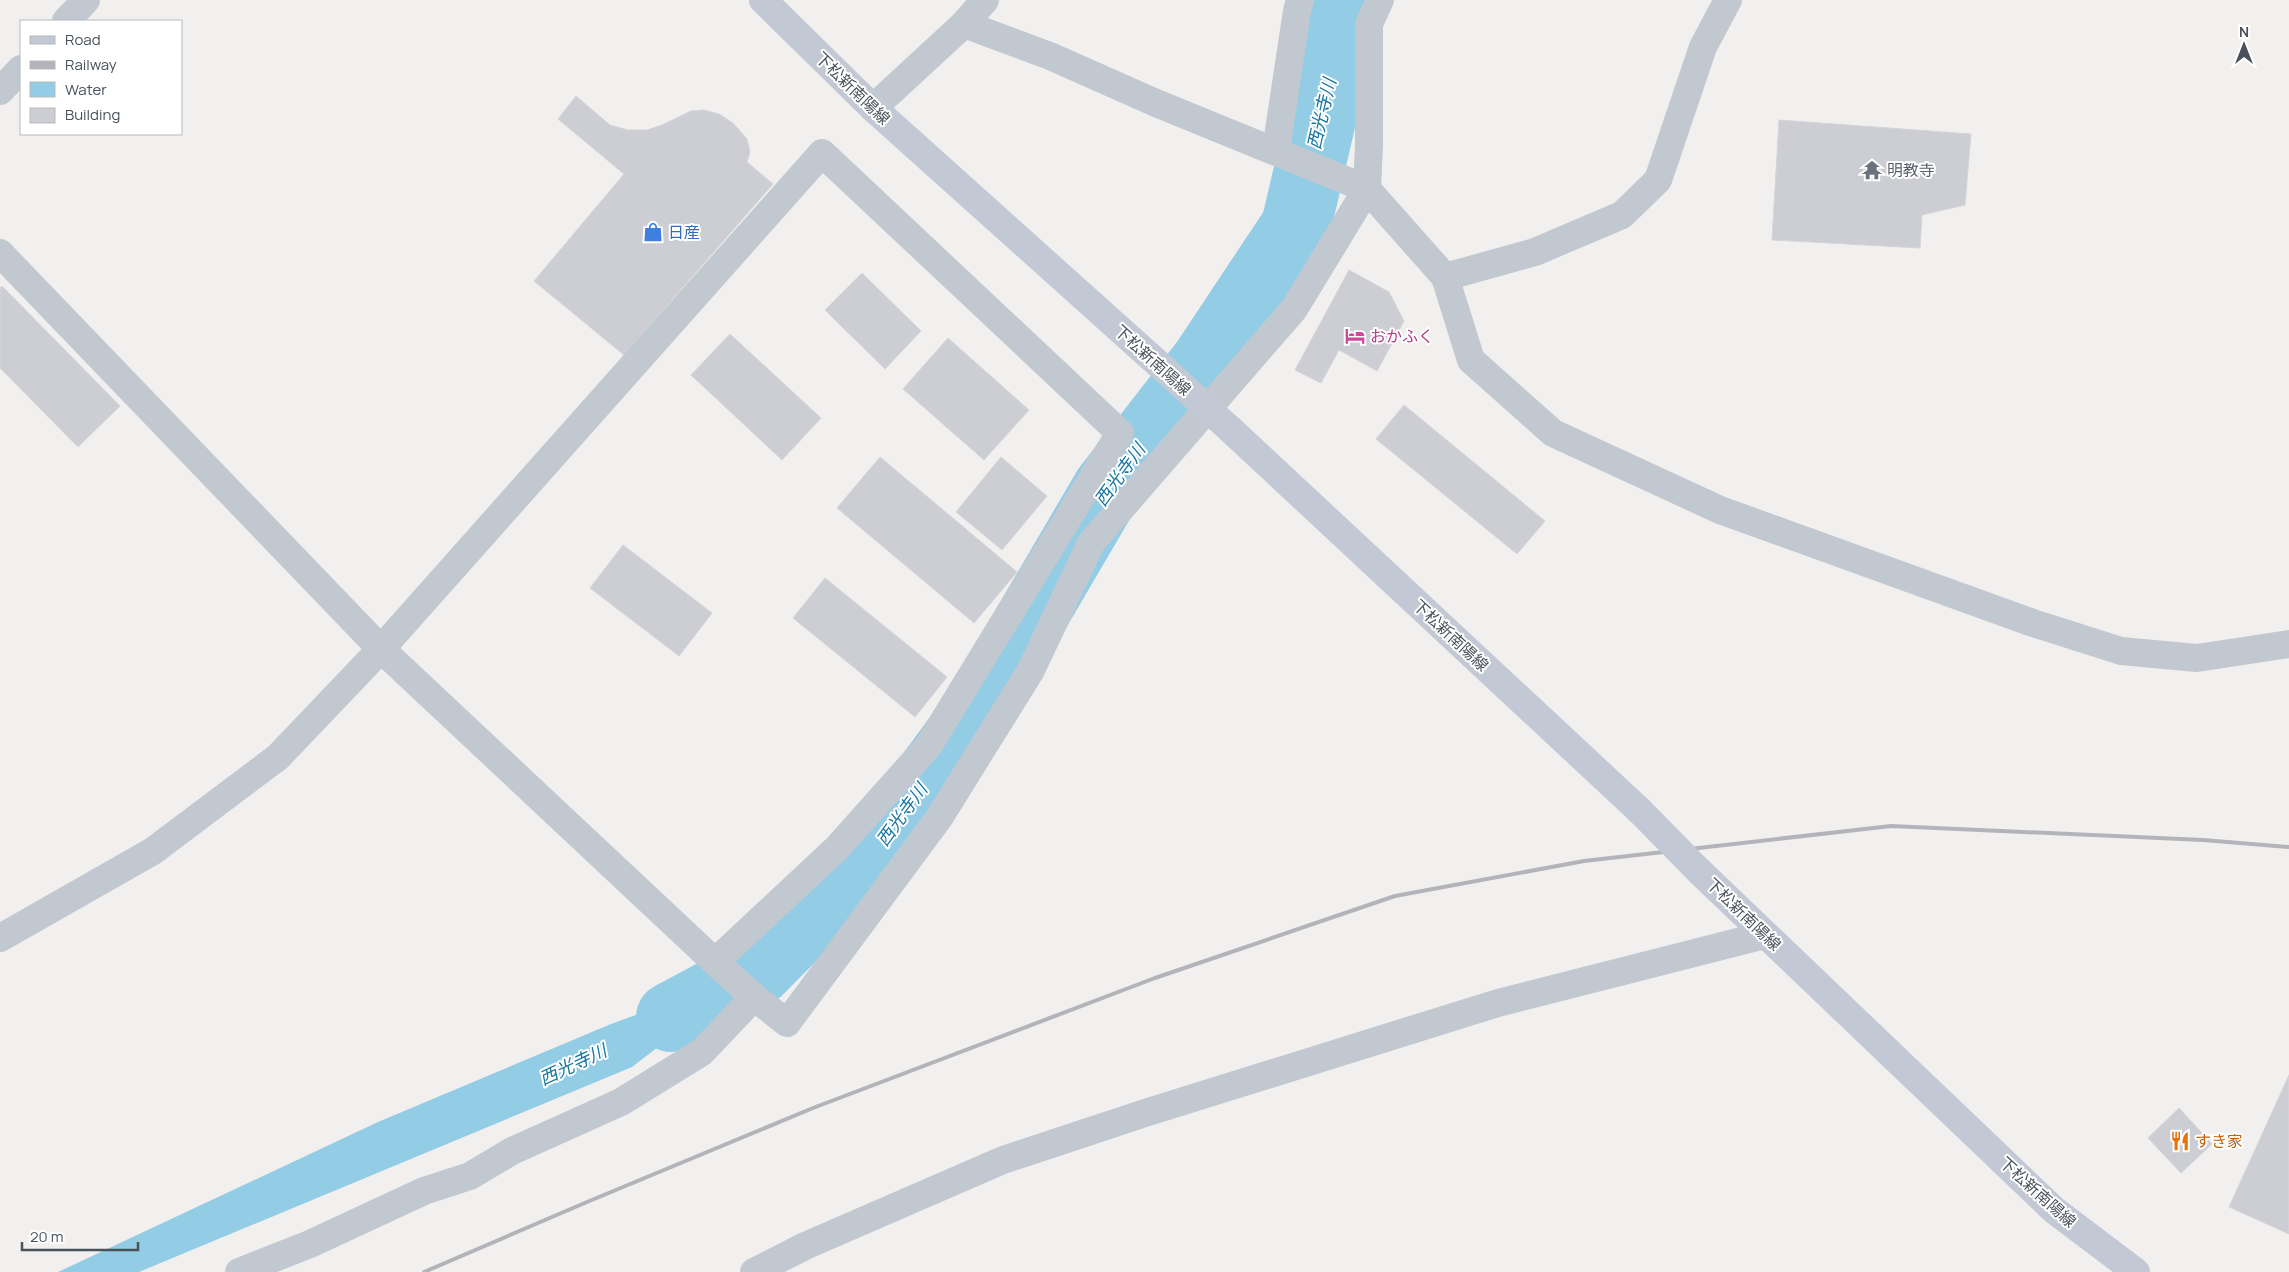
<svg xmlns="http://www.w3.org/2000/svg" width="2289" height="1272" font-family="Manrope,'Noto Sans JP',sans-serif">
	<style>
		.water { fill: #92cce5 }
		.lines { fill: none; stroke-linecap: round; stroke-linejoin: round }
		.river { stroke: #92cce5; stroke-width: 70 }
		.building { fill: #cdced3; stroke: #d4d5da }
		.minor { stroke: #c1c8d0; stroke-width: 28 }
		.secondary { stroke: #c2c9d4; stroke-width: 28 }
		.rail { stroke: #b2b4b9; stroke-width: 4 }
		.secondary-bridge { stroke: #c2c9d4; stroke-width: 28 }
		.labels { text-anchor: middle; stroke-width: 4; stroke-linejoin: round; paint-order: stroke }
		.street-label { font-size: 16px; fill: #49515b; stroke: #fff }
		.worship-label { font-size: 16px; fill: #5b616d; stroke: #fff; text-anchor: start }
		.shop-label { font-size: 16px; fill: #366cbe; stroke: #fff; text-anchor: start }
		.hotel-label { font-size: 16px; fill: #b23c85; stroke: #fff; text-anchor: start }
		.food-label { font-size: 16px; fill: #c56008; stroke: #fff; text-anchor: start }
		.water-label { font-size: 18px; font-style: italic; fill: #18769f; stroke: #fff }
	</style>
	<rect width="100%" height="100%" fill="#f2f0ef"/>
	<path class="water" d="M757,971L632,1067L139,1272H58L378,1122L611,1024Z"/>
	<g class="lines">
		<path class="river" d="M671,1017L757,971L871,856L972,719L1107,489L1205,363L1296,226L1349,0"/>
	</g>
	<g class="building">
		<path d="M576,96L610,125L628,130H647L662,125L691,111L704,110L719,114L733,123L747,139L750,152L747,162L773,184L624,355L534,281L624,174L558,119Z"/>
		<path d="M1779,120L1971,134L1965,205L1922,215L1920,248L1772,240Z"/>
		<path d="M1349,270L1389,292L1404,321L1377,371L1339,350L1321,383L1295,370Z"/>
		<path d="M862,273L921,331L885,369L825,310Z"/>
		<path d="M2,286L120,406L78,447L0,368V288Z"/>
		<path d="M730,334L821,418L782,460L691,375Z"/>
		<path d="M948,338L1029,410L984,460L903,389Z"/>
		<path d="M1404,405L1545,521L1517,554L1376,439Z"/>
		<path d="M880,457L1017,572L974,623L837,508Z"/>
		<path d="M1001,457L1047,496L1002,550L956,512Z"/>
		<path d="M623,545L712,613L679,656L590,588Z"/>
		<path d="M825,578L947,677L915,717L793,618Z"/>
		<path d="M2289,1075V1234L2229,1207Z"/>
		<path d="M2179,1108L2212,1144L2181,1173L2148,1138Z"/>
	</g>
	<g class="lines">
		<g class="minor">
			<path d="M66,21L86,0"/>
			<path d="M964,24L1050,56L1156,103L1367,189L1445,277L1471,360L1553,433L1720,510L2033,623L2121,651L2197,658L2289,644"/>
			<path d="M0,91L21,69"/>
			<path d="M873,108L964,24L985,0"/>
			<path d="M1276,150L1297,11L1300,0"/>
			<path d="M0,253L381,649L715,962L754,997L787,1023L939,818L1031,670L1091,543L1294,309L1367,189L1369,145V24L1380,0"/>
			<path d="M1445,277L1535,252L1622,215L1658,180L1703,47L1728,0"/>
			<path d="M0,938L153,851L278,757L381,649L822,153L1120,433L929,745L837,848L715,962"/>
			<path d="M239,1272L310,1244L424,1191L470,1176L512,1151L621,1102L702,1052L754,997"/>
			<path d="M754,1272L805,1246L1003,1160L1145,1113L1498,1003L1765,935"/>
		</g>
		<g class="secondary">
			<path d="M763,0L873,108L1165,370"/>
			<path d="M1231,430L1640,811"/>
			<path d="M1700,872L2054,1210L2136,1272"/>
		</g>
		<path class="rail" d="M424,1272L587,1202L813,1108L1155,978L1395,896L1584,861L1891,826L2203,840L2289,847"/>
		<g class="secondary-bridge">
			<path d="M1165,370L1231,430"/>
			<path d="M1640,811L1700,872"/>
		</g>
	</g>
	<defs>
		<symbol id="temple-bare" viewBox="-9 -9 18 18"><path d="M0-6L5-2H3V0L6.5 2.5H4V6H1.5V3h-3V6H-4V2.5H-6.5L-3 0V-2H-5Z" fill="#6b7280" stroke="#fff" stroke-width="2.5" paint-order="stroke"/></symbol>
		<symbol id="shop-bare" viewBox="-9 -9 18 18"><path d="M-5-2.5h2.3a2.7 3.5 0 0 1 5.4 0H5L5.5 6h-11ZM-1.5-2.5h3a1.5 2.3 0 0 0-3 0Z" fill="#3f7fe0" stroke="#fff" stroke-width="2.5" paint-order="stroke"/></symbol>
		<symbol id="hotel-bare" viewBox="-9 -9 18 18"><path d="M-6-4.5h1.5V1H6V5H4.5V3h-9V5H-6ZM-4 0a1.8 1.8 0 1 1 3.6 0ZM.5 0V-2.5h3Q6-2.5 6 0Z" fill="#d1479c" stroke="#fff" stroke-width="2.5" paint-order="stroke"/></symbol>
		<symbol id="restaurant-bare" viewBox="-9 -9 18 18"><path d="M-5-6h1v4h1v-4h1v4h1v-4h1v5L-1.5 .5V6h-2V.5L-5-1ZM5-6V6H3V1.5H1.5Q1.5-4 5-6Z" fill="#e8710a" stroke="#fff" stroke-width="2.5" paint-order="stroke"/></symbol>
	</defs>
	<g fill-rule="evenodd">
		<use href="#temple-bare" x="1858" y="156" width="28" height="28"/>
		<use href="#shop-bare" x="639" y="218" width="28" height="28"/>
		<use href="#hotel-bare" x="1341" y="322" width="28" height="28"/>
		<use href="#restaurant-bare" x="2166" y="1127" width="28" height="28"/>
	</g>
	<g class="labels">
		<g class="street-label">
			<text transform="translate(853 88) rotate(44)" y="6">下松新南陽線</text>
			<text transform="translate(1153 360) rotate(42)" y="6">下松新南陽線</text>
			<text transform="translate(1451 635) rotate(43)" y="6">下松新南陽線</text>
			<text transform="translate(1744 914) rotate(44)" y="6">下松新南陽線</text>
			<text transform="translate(2038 1192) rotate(42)" y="6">下松新南陽線</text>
		</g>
		<g class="worship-label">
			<text x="1887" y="176">明教寺</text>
		</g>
		<g class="shop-label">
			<text x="668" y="238">日産</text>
		</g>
		<g class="hotel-label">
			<text x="1370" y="342">おかふく</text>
		</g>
		<g class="food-label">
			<text x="2195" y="1147">すき家</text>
		</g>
		<g class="water-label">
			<text transform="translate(1322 114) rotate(-77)" y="6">西光寺川</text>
			<text transform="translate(1120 475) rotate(-54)" y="6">西光寺川</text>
			<text transform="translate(902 815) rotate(-54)" y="6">西光寺川</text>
			<text transform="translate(573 1065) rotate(-25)" y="6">西光寺川</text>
		</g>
	</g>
	<rect x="20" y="20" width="162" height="115" fill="#ffffff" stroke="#b6b9bd"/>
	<rect x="30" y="36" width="25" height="8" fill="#c2c9d4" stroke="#b6b9bd"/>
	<text x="65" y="45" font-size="15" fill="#49515b">Road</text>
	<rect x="30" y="61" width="25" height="8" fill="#b2b4b9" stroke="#b6b9bd"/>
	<text x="65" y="70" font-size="15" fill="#49515b">Railway</text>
	<rect x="30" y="82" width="25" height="15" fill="#92cce5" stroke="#b6b9bd"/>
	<text x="65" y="95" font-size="15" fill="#49515b">Water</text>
	<rect x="30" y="108" width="25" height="15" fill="#cdced3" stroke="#b6b9bd"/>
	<text x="65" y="120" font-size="15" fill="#49515b">Building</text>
	<g transform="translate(2244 45)" stroke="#ffffff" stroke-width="4" paint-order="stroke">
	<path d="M0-4L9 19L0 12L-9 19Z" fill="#49515b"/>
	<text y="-8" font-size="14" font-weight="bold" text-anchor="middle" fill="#49515b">N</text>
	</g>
	<path d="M22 1242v8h116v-8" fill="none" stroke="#49515b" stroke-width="2.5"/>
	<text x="30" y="1242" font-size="15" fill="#49515b" stroke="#ffffff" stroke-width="4" paint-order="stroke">20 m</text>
</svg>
